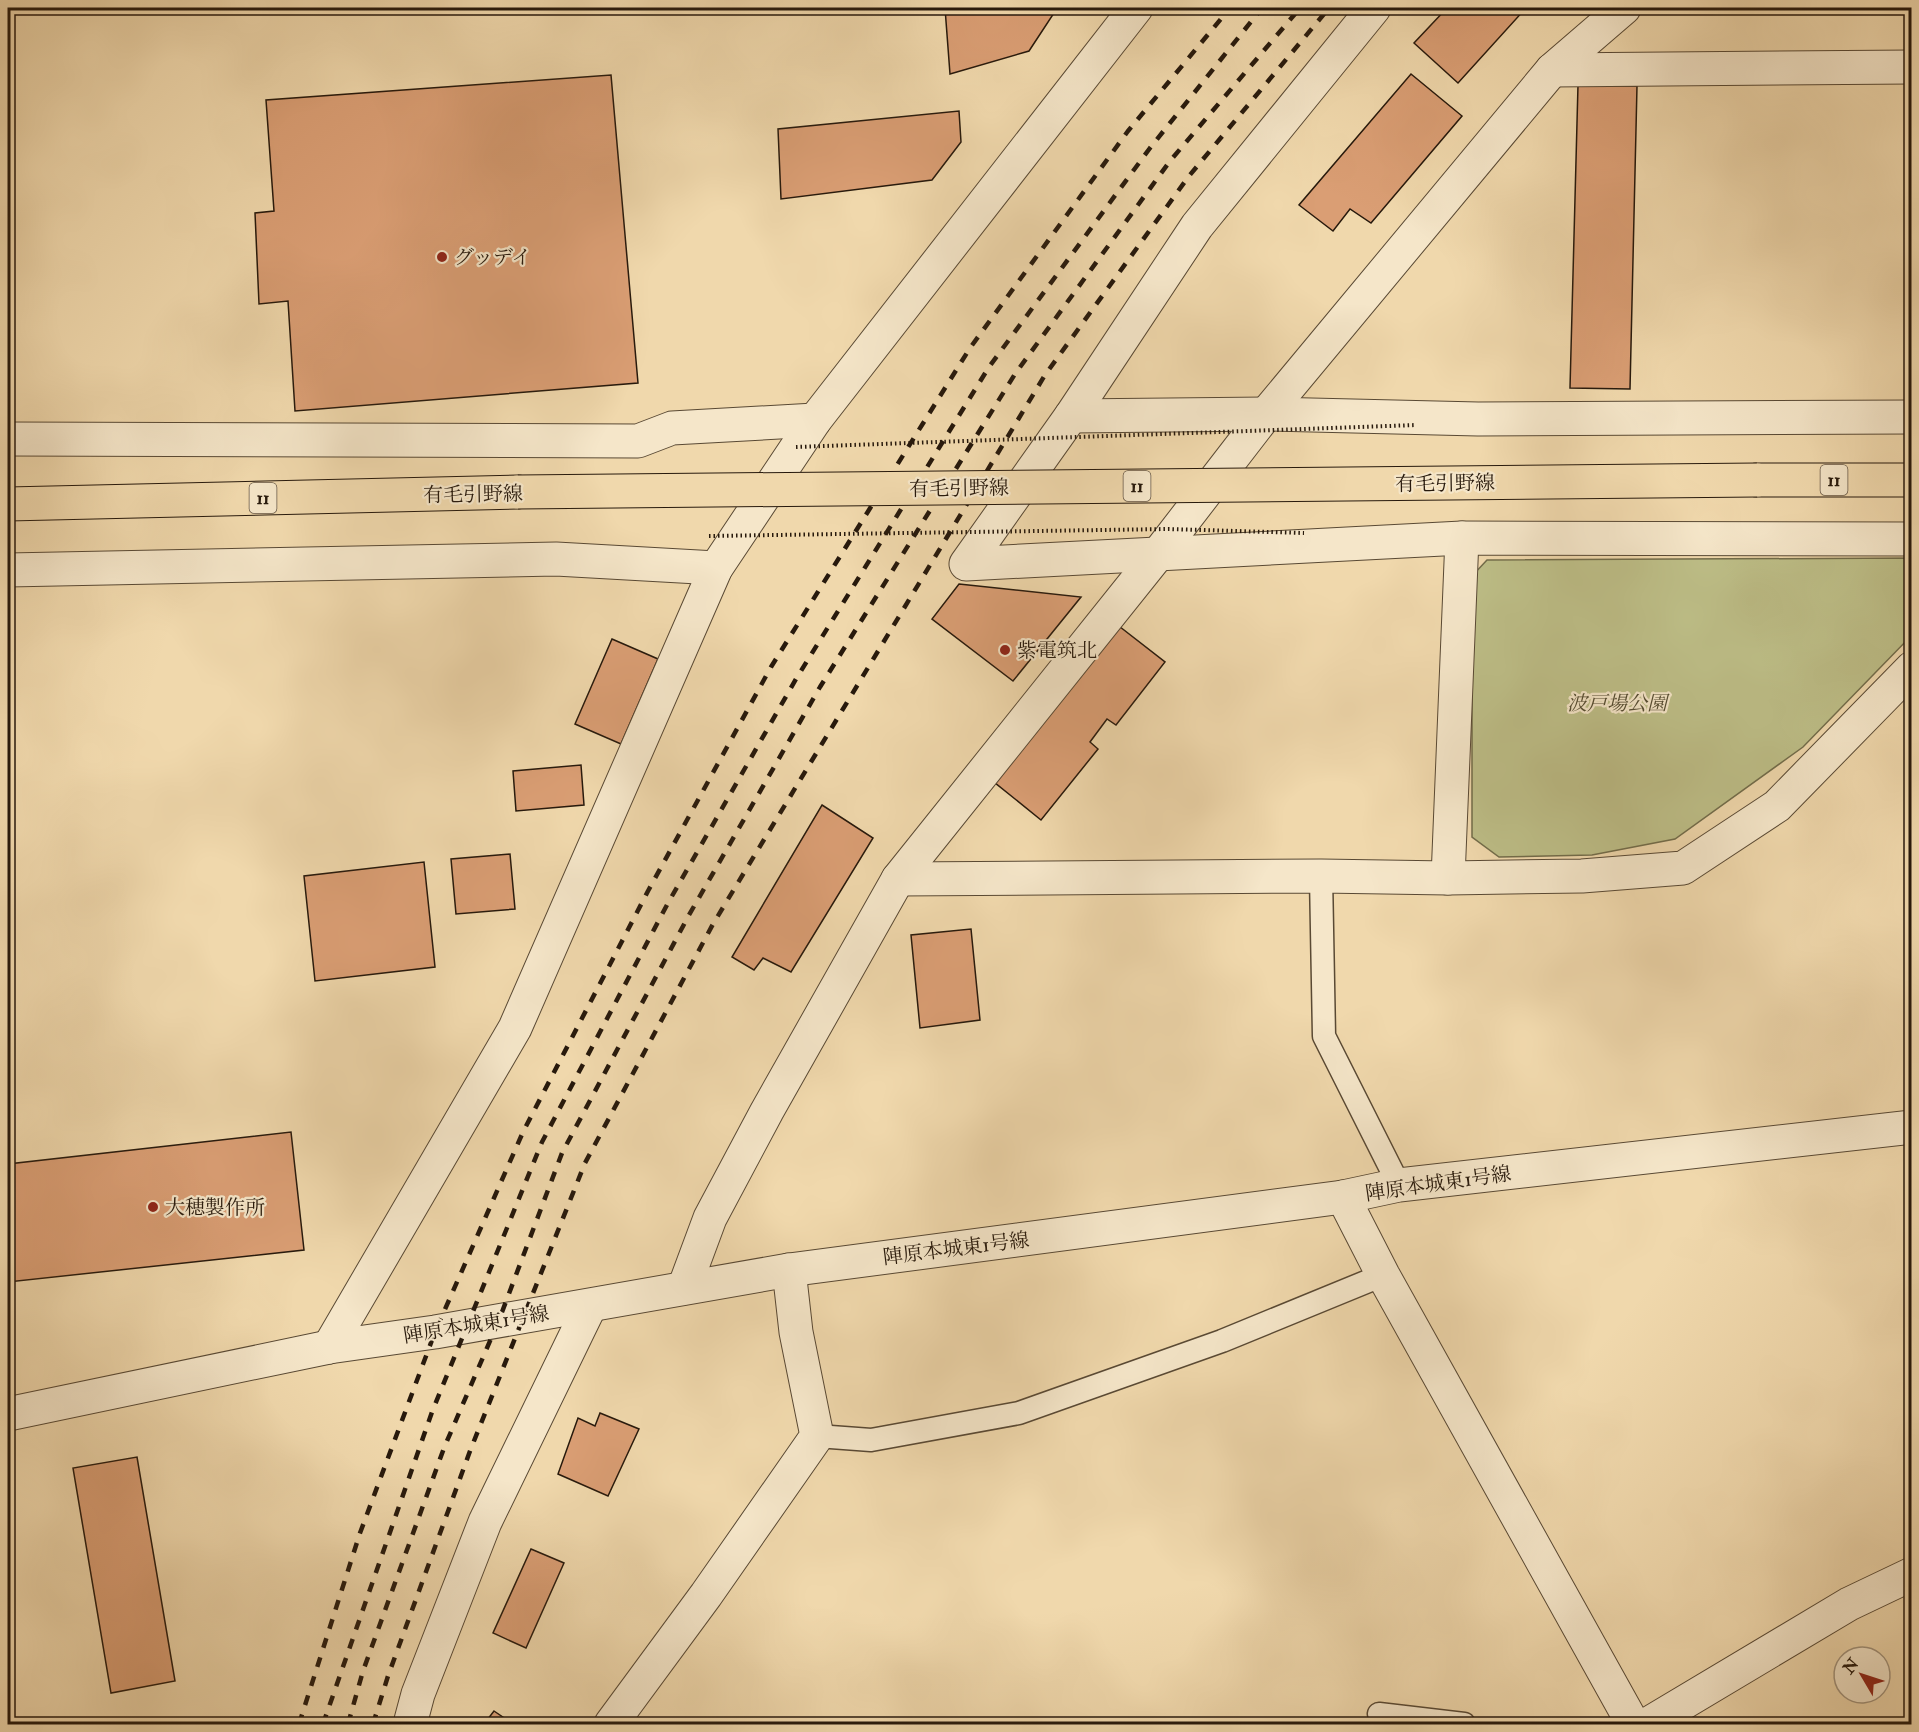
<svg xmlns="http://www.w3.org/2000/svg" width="1919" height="1732" font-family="'IM FELL Double Pica','Noto Serif JP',serif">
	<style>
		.green { fill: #bdbe87; stroke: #726c4a; stroke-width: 1.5 }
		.building { fill: #da9e74; stroke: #27190c; stroke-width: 1.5 }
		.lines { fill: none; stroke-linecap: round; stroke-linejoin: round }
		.service-casing { stroke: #594934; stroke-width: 25 }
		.minor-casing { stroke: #594934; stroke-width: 35 }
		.tertiary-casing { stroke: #594934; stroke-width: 35 }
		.primary-casing { stroke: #27190c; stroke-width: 35 }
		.service { stroke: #f5e6c9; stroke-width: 22 }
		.minor { stroke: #f5e6c9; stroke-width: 33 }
		.tertiary { stroke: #f5e6c9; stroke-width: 33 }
		.primary { stroke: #f0d8ac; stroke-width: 33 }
		.rail { stroke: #27190c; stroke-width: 4.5; stroke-dasharray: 10 10; stroke-linecap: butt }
		.primary-bridge-casing { stroke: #27190c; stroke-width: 35; stroke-linecap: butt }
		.path-bridge { stroke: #27190c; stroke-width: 4; stroke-dasharray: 1.5 3; stroke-linecap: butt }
		.primary-bridge { stroke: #f0d8ac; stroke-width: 33 }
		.poi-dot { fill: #8f2418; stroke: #f5e6c9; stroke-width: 2 }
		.labels { text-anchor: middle; stroke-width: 4.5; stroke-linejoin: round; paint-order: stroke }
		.shield { fill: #f5e6c9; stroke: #655645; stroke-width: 1.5 }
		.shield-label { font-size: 18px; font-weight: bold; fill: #27190c }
		.poi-label { font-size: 20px; fill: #27190c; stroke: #f5e6c9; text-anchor: start }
		.street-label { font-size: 20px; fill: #27190c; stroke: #f5e6c9 }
		.park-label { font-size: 20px; font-style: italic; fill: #544b31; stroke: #f5e6c9 }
	</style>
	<rect width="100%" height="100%" fill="#f0d8ac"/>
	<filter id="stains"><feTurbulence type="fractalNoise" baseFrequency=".00333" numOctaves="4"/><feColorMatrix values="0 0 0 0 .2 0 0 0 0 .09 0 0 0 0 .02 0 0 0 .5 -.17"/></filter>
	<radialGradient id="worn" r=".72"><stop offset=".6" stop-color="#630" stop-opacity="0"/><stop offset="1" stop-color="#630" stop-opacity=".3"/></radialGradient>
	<path class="green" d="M1911,558V636L1803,747L1675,839L1592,855L1499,857L1472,837V576L1487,560Z"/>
	<g class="building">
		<path d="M945,8H1055L1054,13L1029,51L950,74Z"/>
		<path d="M1447,8H1526L1458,83L1414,43Z"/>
		<path d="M1411,74L1462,116L1371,223L1350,209L1333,231L1299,205Z"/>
		<path d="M611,75L638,383L295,411L288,301L259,304L255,213L274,211L266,100Z"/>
		<path d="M1578,85L1637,86L1630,389L1570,388Z"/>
		<path d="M959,111L961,142L932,180L781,199L778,129Z"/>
		<path d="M959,584L1081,597L1013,681L932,619Z"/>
		<path d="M1115,623L1165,662L1116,725L1107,719L1090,742L1098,749L1041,820L994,782Z"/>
		<path d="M612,639L658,659L621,744L575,724Z"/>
		<path d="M581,765L584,805L516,811L513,771Z"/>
		<path d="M822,805L873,838L791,972L763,958L754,970L732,957Z"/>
		<path d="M510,854L515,909L456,914L451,859Z"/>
		<path d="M424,862L435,967L315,981L304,876Z"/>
		<path d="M971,929L980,1020L920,1028L911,935Z"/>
		<path d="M291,1132L304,1250L8,1282V1164Z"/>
		<path d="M600,1413L639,1429L608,1496L558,1474L578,1418L595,1426Z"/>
		<path d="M137,1457L175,1681L111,1693L73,1468Z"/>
		<path d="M531,1549L564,1563L526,1648L493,1633Z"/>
		<path d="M494,1711L513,1724H484Z"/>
	</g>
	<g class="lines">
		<defs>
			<g id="service">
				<path d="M1321,876L1324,1036L1399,1185"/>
				<path d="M817,1436L871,1440L1019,1413L1222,1341L1383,1275"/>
				<path d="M1379,1714L1464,1724"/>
			</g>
			<g id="minor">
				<path d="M1374,8L1197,226L1071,416L966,564L1462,538L1912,539"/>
				<path d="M1552,70L1912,67"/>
				<path d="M1071,416L1266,414L1478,419L1912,417"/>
				<path d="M8,439L638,441L672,428L815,420"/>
				<path d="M8,570L556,559L716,568"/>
				<path d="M1448,878L1462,538"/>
				<path d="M898,879L1321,876L1448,878L1582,876L1683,868L1777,806L1912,668"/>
				<path d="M1343,1197L1383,1275L1633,1724"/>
				<path d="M684,1288L710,1218L767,1111L898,879L1158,554L1266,414L1552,70L1624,8"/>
				<path d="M329,1347L515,1028L716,568L815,420L1136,8"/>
				<path d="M410,1724L418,1694L485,1522L590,1306"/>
				<path d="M611,1724L706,1595L817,1436L796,1332L789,1270"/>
				<path d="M1648,1724L1849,1604L1912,1574"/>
			</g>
			<path id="tertiary" d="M8,1414L329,1347L435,1332L789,1270L1343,1197L1399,1185L1912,1127"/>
			<g id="primary">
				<path d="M1757,480H1912"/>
				<path d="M8,504L518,492"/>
			</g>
		</defs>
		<use href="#service" class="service-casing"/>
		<use href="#minor" class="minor-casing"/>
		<use href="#tertiary" class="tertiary-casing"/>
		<use href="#primary" class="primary-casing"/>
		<use href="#service" class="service"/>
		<use href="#minor" class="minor"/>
		<use href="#tertiary" class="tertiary"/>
		<use href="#primary" class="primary"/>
		<g class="rail">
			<path d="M299,1724L360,1533L435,1332L523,1132L648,891L771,667L970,348L1128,131L1230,8"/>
			<path d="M323,1724L432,1412L542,1142L668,903L796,679L989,367L1150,148L1262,8"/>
			<path d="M348,1724L363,1671L444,1448L499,1320L562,1153L689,915L820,687L1015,374L1170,161L1300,8"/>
			<path d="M373,1724L388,1676L470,1451L585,1163L713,924L1045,375L1189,176L1329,8"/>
		</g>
		<defs>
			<path id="primary-bridge" d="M518,492L1757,480"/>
		</defs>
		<use href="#primary-bridge" class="primary-bridge-casing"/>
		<g class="path-bridge">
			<path d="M796,447L1416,425"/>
			<path d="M709,536L1168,529L1304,533"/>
		</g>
		<use href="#primary-bridge" class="primary-bridge"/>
	</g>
	<g class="poi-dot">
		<circle cx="442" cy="257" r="6"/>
		<circle cx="1005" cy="650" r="6"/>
		<circle cx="153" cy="1207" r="6"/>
	</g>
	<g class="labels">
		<g class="shield">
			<rect x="1820.5" y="465" width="27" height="30" rx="4.5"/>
			<rect x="1123.5" y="471" width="27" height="30" rx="4.5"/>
			<rect x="249.5" y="483" width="27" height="30" rx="4.5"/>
		</g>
		<g class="shield-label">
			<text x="1834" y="486">11</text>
			<text x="1137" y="492">11</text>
			<text x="263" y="504">11</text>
		</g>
		<g class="poi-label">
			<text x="454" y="264">グッデイ</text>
			<text x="1017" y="657">紫電筑北</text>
			<text x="165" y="1214">大穂製作所</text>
		</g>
		<g class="street-label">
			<text transform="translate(1445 483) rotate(-1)" y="7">有毛引野線</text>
			<text transform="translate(959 488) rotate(-1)" y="7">有毛引野線</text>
			<text transform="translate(473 494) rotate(-1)" y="7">有毛引野線</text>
			<text transform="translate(1438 1183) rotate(-8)" y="7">陣原本城東1号線</text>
			<text transform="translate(956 1248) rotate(-7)" y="7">陣原本城東1号線</text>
			<text transform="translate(476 1324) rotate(-9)" y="7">陣原本城東1号線</text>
		</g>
		<g class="park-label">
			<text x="1617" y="710">波戸場公園</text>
		</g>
	</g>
	<rect width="1919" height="1732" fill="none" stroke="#f0d8ac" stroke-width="30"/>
	<rect x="9" y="9" width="1901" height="1714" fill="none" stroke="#27190c" stroke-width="3"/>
	<rect x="15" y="15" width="1889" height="1702" fill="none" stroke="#27190c" stroke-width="1.5"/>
	<g transform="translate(1862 1675) rotate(309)"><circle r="28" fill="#f5e6c9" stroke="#a3947d" stroke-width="1.5"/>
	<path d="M0-4.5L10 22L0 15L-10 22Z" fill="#8f2418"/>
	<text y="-9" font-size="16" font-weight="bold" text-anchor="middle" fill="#27190c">N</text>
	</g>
	<rect width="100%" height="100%" filter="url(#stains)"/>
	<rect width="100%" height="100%" fill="url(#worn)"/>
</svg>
